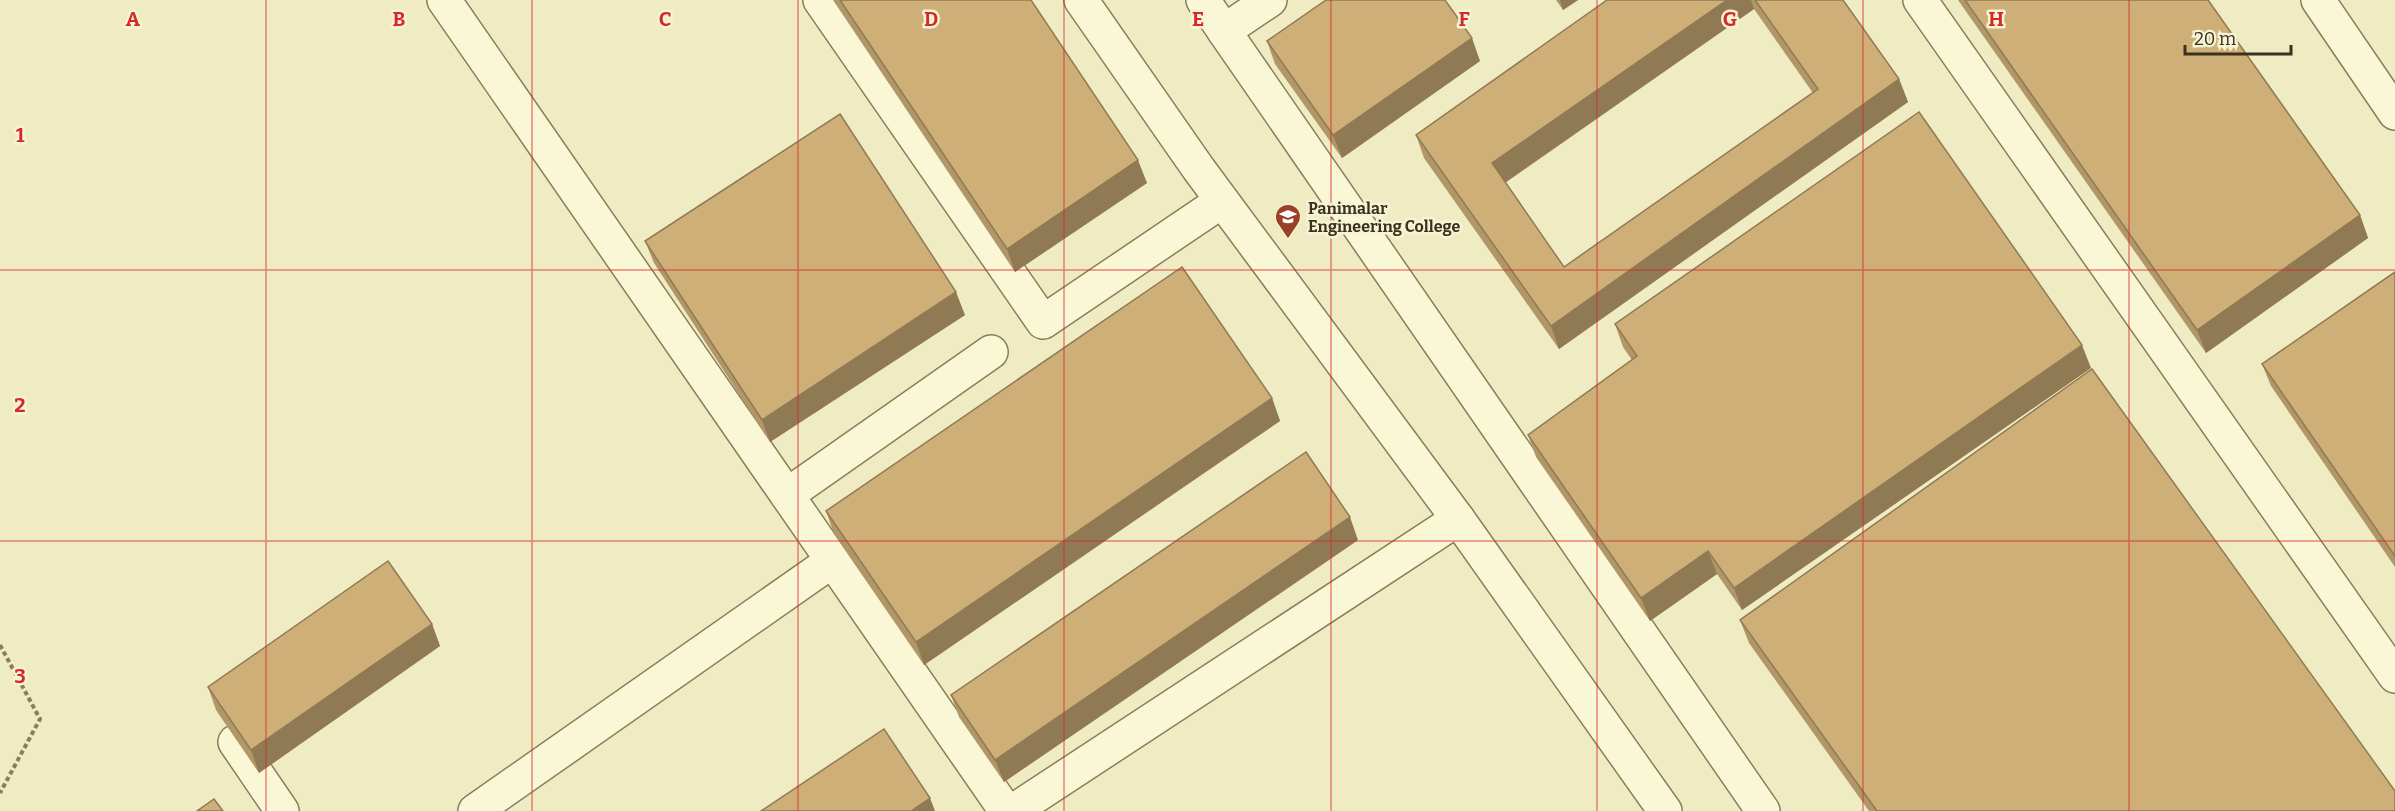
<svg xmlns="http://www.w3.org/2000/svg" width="2395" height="811" font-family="Bitter,serif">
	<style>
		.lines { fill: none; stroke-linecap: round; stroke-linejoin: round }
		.minor-casing { stroke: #8a7e59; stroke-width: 36 }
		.path { stroke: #8a7e59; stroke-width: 4; stroke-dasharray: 4.5 3; stroke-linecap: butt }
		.minor { stroke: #faf7d7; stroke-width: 33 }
		.wall { fill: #b19667; fill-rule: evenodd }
		.shaded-wall { fill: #907a54 }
		.building { fill: #ceaf78; stroke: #907a54; stroke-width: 1.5 }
		.grid { fill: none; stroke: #d62828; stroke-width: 1.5; stroke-opacity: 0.55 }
		.labels { text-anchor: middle; stroke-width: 5; stroke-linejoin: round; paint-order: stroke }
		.poi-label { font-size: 16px; font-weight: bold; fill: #3a311e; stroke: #f6f4d3; text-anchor: start }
		.grid-label { font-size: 20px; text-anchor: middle; font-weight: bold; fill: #d62828; stroke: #f6f4d3; stroke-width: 5; stroke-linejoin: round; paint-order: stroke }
	</style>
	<rect width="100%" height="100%" fill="#efecc3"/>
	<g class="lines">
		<defs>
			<g id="minor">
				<path d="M444,0L1006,811"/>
				<path d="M820,0L1043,322L1222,201"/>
				<path d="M1081,0L1198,168L1458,519L1665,811"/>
				<path d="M1203,0L1224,31L1270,0"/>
				<path d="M1920,0L2395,676"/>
				<path d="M2318,0L2395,113"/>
				<path d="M1224,31L1763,811"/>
				<path d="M787,495L991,352"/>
				<path d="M235,742L282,811"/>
				<path d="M475,811L832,561"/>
				<path d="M1013,811L1458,519"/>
			</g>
		</defs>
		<use href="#minor" class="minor-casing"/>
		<path class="path" d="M0,645L40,719L0,793"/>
		<use href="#minor" class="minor"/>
	</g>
	<g class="wall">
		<path d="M833,0H1031L1147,183L1015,272Z"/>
		<path d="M1556,0H1578L1563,10Z"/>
		<path d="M1607,0H1843L1899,79L1908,102L1559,349L1424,158L1416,135ZM1754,9L1813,93L1564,267L1505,183Z"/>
		<path d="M1958,0H2208L2360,215L2368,238L2206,353Z"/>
		<path d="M1267,41L1480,61L1342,158L1275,64Z"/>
		<path d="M645,241L965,315L770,442L654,263Z"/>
		<path d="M2395,272V567L2271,386L2262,364Z"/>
		<path d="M1615,324L2091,368L1742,610L1717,574L1650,621L1536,457L1528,435L1632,360L1623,347Z"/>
		<path d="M1272,398L1280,421L924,665L834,534L826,511Z"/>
		<path d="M1358,540L1004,782L959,717L951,695Z"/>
		<path d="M1740,620L2395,811H1869L1749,643Z"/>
		<path d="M432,624L440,646L259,773L216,710L208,687Z"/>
	</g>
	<g class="shaded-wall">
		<path d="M1560,0H1578L1563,10Z"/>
		<path d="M1727,0H1751L1754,9L1500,186L1492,163Z"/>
		<path d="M1472,38L1480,61L1342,158L1333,135Z"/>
		<path d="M1899,79L1908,102L1559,349L1551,326Z"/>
		<path d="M1138,160L1147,183L1015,272L1007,249Z"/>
		<path d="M2360,215L2368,238L2206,353L2197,330Z"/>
		<path d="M956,292L965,315L770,442L762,420Z"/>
		<path d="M2082,345L2091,368L1742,610L1734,588Z"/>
		<path d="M1272,398L1280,421L924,665L916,642Z"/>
		<path d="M1350,517L1358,540L1004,782L995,760Z"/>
		<path d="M1708,551L1717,574L1650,621L1641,598Z"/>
		<path d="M432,624L440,646L259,773L251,750Z"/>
		<path d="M930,798L935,811H911Z"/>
	</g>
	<g class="building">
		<path d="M840,0H1031L1138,160L1007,249Z"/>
		<path d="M1326,0H1445L1472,38L1333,135L1267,41Z"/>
		<path d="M1607,0H1727L1492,163L1564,267L1818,89L1755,0H1843L1899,79L1551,326L1416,135Z"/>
		<path d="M1965,0H2208L2360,215L2197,330Z"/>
		<path d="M1919,112L2082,345L1734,588L1708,551L1641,598L1528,435L1637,356L1615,324Z"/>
		<path d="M840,114L956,292L762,420L645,241Z"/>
		<path d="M1182,267L1272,398L916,642L826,511Z"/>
		<path d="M2395,272V556L2262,364Z"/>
		<path d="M2092,369L2395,791V811H1877L1740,620Z"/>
		<path d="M1306,452L1350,517L995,760L951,695Z"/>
		<path d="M388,561L432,624L251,750L208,687Z"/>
		<path d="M884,729L930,798L911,811H761Z"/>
		<path d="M214,799L223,811H197Z"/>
	</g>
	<path class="grid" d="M266,0V811M532,0V811M798,0V811M1064,0V811M1331,0V811M1597,0V811M1863,0V811M2129,0V811M0,270H2395M0,541H2395"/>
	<defs>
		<symbol id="university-pin" viewBox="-11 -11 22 30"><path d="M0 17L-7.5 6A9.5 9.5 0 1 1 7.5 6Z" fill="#9b4028" stroke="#f6f4d3"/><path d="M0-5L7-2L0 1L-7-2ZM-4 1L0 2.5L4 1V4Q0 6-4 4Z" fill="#fff"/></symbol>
	</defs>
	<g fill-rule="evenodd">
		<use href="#university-pin" x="1273" y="202" width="30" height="40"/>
	</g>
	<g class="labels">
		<g class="poi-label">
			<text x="1308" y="214">Panimalar<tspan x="1308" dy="18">Engineering College</tspan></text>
		</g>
	</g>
	<g class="grid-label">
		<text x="133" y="26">A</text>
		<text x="399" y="26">B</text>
		<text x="665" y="26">C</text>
		<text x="931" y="26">D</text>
		<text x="1198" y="26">E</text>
		<text x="1464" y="26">F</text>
		<text x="1730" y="26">G</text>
		<text x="1996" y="26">H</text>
		<text x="20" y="142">1</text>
		<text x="20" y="412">2</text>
		<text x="20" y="683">3</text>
	</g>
	<path d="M2185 45v9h106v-9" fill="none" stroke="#3a311e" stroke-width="3"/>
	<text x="2194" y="45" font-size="18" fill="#3a311e" stroke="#f6f4d3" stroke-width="4.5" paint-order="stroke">20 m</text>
</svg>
